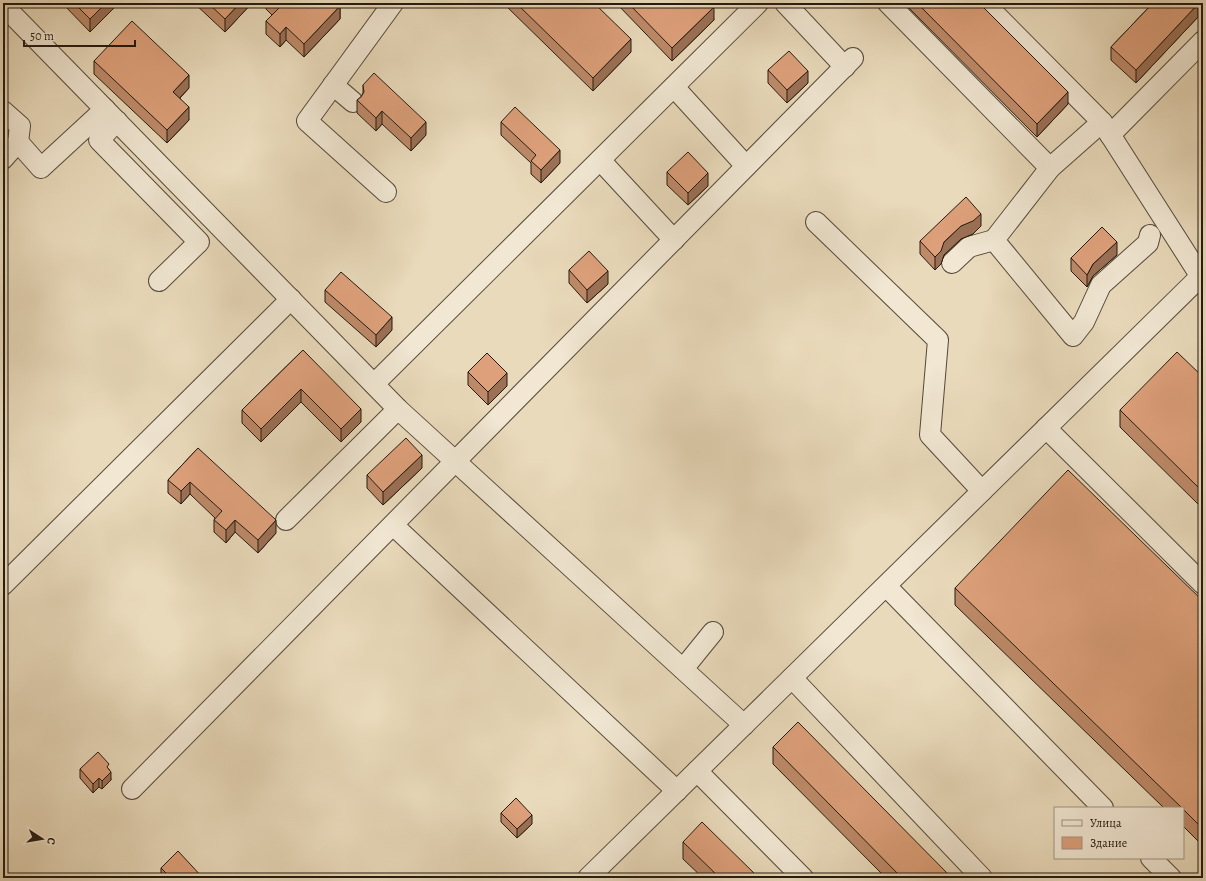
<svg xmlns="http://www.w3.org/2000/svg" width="1206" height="881" font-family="Alegreya,serif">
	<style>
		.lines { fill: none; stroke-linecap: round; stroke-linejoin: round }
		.minor-casing { stroke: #554a3b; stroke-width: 22 }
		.minor { stroke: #f1e7d3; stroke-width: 20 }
		.wall { fill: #be8a69; stroke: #241a10 }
		.shaded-wall { fill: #9b7055; stroke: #241a10 }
		.building { fill: #dda07a; stroke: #241a10 }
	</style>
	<rect width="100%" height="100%" fill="#e9dabb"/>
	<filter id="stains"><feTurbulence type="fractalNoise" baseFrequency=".005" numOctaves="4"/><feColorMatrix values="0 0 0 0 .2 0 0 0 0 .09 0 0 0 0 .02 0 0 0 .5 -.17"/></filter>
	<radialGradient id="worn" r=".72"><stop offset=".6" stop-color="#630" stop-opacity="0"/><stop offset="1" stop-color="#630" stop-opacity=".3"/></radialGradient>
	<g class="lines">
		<defs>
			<g id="minor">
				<path d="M785,3L845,67"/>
				<path d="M888,3L1050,168"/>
				<path d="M984,3L1102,122L1203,280"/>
				<path d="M3,5L398,409L744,725"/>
				<path d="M333,85L353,102"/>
				<path d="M674,87L746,166"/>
				<path d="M3,111L20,126L18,142L3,159"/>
				<path d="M117,121L99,140L199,242L159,281"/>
				<path d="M1102,122L1050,168L994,240L1073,336L1084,322L1101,285L1148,243L1150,235"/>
				<path d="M1110,135L1203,41"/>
				<path d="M18,142L41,168L105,109"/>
				<path d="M600,160L674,240"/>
				<path d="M386,192L307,121L393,3"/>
				<path d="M816,222L938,340L930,435L982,491"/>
				<path d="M952,263L969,247L994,240"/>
				<path d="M374,384L758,3"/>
				<path d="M1046,428L1203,584"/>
				<path d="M286,520L398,409"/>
				<path d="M393,525L677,791"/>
				<path d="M3,585L291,299"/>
				<path d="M886,586L1103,808"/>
				<path d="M683,669L713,632"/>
				<path d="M792,678L982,878"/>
				<path d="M697,771L803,878"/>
				<path d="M132,789L853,58"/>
				<path d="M1151,858L1171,878"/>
				<path d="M588,878L1203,274"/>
			</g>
		</defs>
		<use href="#minor" class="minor-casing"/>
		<use href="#minor" class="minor"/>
	</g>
	<g class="wall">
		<path d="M63,3H119L90,32L63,4Z"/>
		<path d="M194,3H252L225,32Z"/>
		<path d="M266,3H343L340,6V19L304,57L286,40L280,47L266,34V21L272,15L266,9Z"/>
		<path d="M503,3H594L631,52L593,91Z"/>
		<path d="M616,3H710L714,20L672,61Z"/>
		<path d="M904,3H979L1068,104L1037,137Z"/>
		<path d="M1148,3H1197L1198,17L1136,83L1111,60V47L1150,6Z"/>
		<path d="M94,61L189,88L180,98L189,120L167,143L94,74Z"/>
		<path d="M768,70L808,83L787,103L768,83Z"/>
		<path d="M363,85L426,135L411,151L382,124L376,131L357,113V100L361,97L363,93Z"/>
		<path d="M501,122L560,163L541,183L531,174V163L501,135Z"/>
		<path d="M667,172L708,186L688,205L667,185Z"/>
		<path d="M981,226L973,234L961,239L944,255L941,264L935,270L920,254V241Z"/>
		<path d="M1117,255L1093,276L1087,287L1071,271V258Z"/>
		<path d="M569,270L608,284L587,303L569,283Z"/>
		<path d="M325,290L392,330L376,347L325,302Z"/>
		<path d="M303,350L361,422L341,442L301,402L261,442L242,423V410Z"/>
		<path d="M468,372L507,386L488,405L468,385Z"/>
		<path d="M1203,377V509L1120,427V410Z"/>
		<path d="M198,448L276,533L258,553L235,532L226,543L214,532V520L215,518L190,494L181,504L168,493V480Z"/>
		<path d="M422,468L383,505L367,488V475Z"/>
		<path d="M955,588L1203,601V846L1183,826V808H1164L955,605Z"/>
		<path d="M773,747L952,878H886L773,764Z"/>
		<path d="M80,769H109L111,780L102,789L99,787L93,793L80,778Z"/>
		<path d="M501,813L532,824L517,838L501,822Z"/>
		<path d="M683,842L759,878H703L683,859Z"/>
		<path d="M161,868L203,878H161Z"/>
	</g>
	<g class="shaded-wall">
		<path d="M106,3H119L90,32V19Z"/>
		<path d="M240,3H252L225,32V19Z"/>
		<path d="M334,3H343L334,13Z"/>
		<path d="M1198,4V17L1136,83V70Z"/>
		<path d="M340,6V19L304,57V44Z"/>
		<path d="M714,7V20L672,61V48Z"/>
		<path d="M286,27V40L280,47V34Z"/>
		<path d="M631,39V52L593,91V78Z"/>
		<path d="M808,71V83L787,103V90Z"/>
		<path d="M189,75V88L173,105V92Z"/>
		<path d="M1068,92V104L1037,137V124Z"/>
		<path d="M189,107V120L167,143V130Z"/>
		<path d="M382,111V124L376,131V118Z"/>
		<path d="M426,122V135L411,151V138Z"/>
		<path d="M560,150V163L541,183V170Z"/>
		<path d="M708,173V186L688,205V193Z"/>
		<path d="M981,214V226L973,234L961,239L944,255L941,264L935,270V257L944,242L961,226Z"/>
		<path d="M1117,242V255L1093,276L1087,287V275L1093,264Z"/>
		<path d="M608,271V284L587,303V290Z"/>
		<path d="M392,317V330L376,347V335Z"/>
		<path d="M507,373V386L488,405V392Z"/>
		<path d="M301,389V402L261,442V429Z"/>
		<path d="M361,409V422L341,442V429Z"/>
		<path d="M422,455V468L383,505V492Z"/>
		<path d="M190,482V494L181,504V491Z"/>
		<path d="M235,520V532L226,543V530Z"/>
		<path d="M276,520V533L258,553V540Z"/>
		<path d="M111,772V780L102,789V781Z"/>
		<path d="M99,778V787L93,793V784Z"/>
		<path d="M532,815V824L517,838V829Z"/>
	</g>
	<g class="building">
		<path d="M74,3H106L90,19Z"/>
		<path d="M208,3H240L225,19Z"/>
		<path d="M273,3H337L340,6L304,44L286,27L280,34L266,21L279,8Z"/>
		<path d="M516,3H594L631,39L593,78Z"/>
		<path d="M628,3H710L714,7L672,48Z"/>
		<path d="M917,3H979L1068,92L1037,124Z"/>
		<path d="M1153,3H1197L1198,4L1136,70L1111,47Z"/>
		<path d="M132,21L189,75L173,92L189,107L167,130L94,61Z"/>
		<path d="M789,51L808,71L787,90L768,70Z"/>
		<path d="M374,73L426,122L411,138L382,111L376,118L357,100L361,97L364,92L363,85Z"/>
		<path d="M515,107L560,150L541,170L531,161L536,155L501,122Z"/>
		<path d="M688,152L708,173L688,193L667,172Z"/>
		<path d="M966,197L981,214L973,221L961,226L944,242L941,251L935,257L920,241Z"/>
		<path d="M1102,227L1117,242L1093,264L1087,275L1071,258Z"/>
		<path d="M589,251L608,271L587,290L569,270Z"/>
		<path d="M341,272L392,317L376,335L325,290Z"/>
		<path d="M303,350L361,409L341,429L301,389L261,429L242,410Z"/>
		<path d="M1177,352L1203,377V492L1120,410Z"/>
		<path d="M487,353L507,373L488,392L468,372Z"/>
		<path d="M406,438L422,455L383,492L367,475Z"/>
		<path d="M198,448L276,520L258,540L235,520L226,530L214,520L222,511L190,482L181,491L168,480Z"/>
		<path d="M1068,470L1203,601V829L1183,809V808H1182L955,588Z"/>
		<path d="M798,722L952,878H902L773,747Z"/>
		<path d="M98,752L109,764L107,767L111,772L102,781L99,778L93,784L80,769Z"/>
		<path d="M516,798L532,815L517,829L501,813Z"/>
		<path d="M702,822L759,878H720L683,842Z"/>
		<path d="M178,851L203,878H171L161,868Z"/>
	</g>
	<rect width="1206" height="881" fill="none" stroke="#e9dabb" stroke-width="16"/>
	<rect x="4" y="4" width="1198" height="873" fill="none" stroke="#241a10" stroke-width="2"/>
	<rect x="8" y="8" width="1190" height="865" fill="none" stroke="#241a10"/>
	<rect x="1054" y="807" width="130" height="52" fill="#f1e7d3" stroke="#9f9585"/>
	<rect x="1062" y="820" width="20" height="6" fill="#f1e7d3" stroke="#9f9585"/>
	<text x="1090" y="827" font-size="12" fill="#241a10">Улица</text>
	<rect x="1062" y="837" width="20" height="12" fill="#dda07a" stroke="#9f9585"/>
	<text x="1090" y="847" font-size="12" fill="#241a10">Здание</text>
	<g transform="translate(42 839) rotate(102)" stroke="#f1e7d3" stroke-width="3" paint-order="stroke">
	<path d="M0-3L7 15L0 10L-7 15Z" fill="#241a10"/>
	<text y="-6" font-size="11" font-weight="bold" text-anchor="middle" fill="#241a10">С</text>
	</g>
	<path d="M24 40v6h111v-6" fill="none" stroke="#241a10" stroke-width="2"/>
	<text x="30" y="40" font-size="12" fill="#241a10" stroke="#f1e7d3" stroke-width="3" paint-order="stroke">50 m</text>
	<rect width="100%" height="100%" filter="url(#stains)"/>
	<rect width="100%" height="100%" fill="url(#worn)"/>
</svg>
